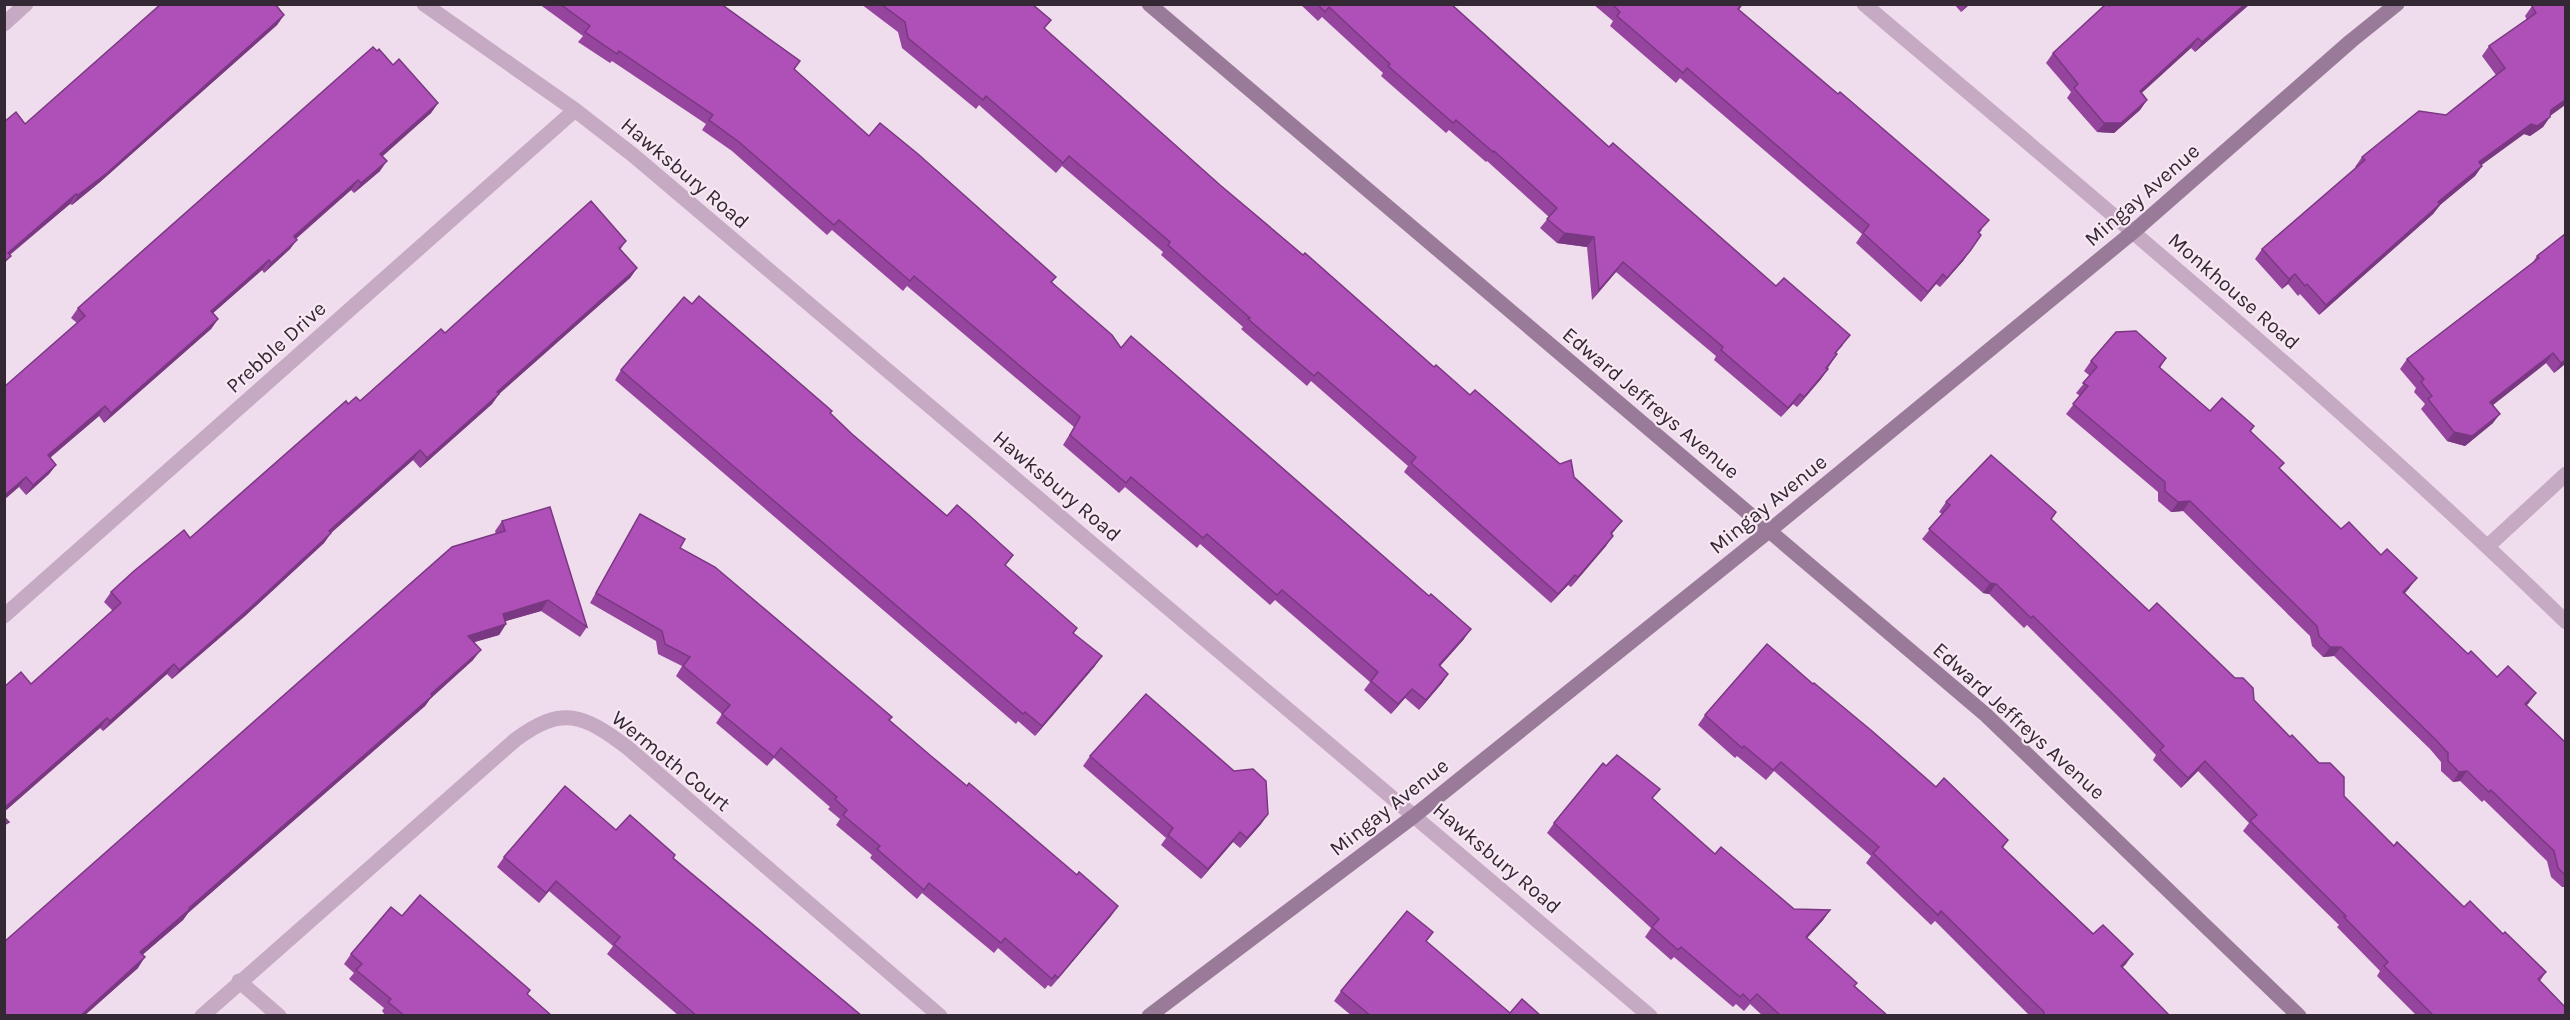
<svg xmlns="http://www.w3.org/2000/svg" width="2570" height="1020" font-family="Karla,sans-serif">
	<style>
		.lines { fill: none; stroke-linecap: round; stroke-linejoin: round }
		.street { stroke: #c6a9c3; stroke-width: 15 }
		.secondary { stroke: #997b99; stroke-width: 15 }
		.wall { fill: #96459f }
		.shaded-wall { fill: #7a3882 }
		.building { fill: #af50b9; stroke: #7a3882; stroke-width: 1.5 }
		.labels { text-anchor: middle; stroke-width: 4.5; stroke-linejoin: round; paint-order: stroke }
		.street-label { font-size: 21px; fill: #342834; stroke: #f7e8f4 }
	</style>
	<rect width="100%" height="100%" fill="#efdcec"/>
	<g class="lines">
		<g class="street">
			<path d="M424,4L575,110L633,155L1650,1016"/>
			<path d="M1864,4C2102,206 2342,404 2566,622"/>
			<path d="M4,24L26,4"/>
			<path d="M2488,546L2566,474"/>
			<path d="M4,616L575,110"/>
			<path d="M239,981L279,1016"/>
			<path d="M202,1016L515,740C562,705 583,714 628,748L940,1016"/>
		</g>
		<g class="secondary">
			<path d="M1149,4L1986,715L2299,1016"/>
			<path d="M1149,1016L1414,816L1769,531L2133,232L2351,41L2397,4"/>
		</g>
	</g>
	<g class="wall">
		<path d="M539,4H721L869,136L1056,277L1052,282L1121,348L1464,639L1440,666L1448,674L1442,683L1419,710L1405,698L1391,714L1364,690L1370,682L1275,600L1270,605L1200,544L1197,548L1125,487L1119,493L1063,445L1074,427L907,286L903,291L832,230L827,235L732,151L702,130L706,124L612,61L610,63L578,42L583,36Z"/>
		<path d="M861,4H1032L1051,20L1044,29L1220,185L1434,367L1574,477L1622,521L1612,534L1606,546L1571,587L1568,585L1551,603L1404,472L1408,466L1311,381L1307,386L1241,329L1243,327L1161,255L1163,252L1062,166L1056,173L979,105L976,109L902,48L898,32Z"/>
		<path d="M1300,4H1451L1609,147L1843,345L1836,353L1837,354L1821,379L1797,407L1793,404L1781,417L1714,360L1716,356L1616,272L1592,300L1587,247L1557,243L1540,228L1549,217L1487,161L1486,162L1449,130L1446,133L1381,76L1383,73L1322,17L1318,21Z"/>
		<path d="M1593,4H1743L1739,10L1982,230L1979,233L1981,235L1963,261L1940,287L1936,284L1921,302L1856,243L1862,234L1680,78L1676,83L1610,26L1613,21Z"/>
		<path d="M1954,4H1970L1961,12Z"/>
		<path d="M2112,4H2250L2195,52L2191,48L2141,93L2147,100L2140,110L2114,133L2097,132L2067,98L2071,92L2046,63L2053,53Z"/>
		<path d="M2535,4L2565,105L2550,116L2543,127L2530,136L2524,134L2481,165L2482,166L2475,176L2440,205L2433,214L2319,315L2300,294L2298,296L2288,284L2282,289L2255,259L2262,249L2356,168L2355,167L2362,157L2446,115L2496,75L2482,56L2489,46L2527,20L2525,16L2532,6Z"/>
		<path d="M284,15L277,25L100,182L72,205L70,204L10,255L4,265L25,124Z"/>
		<path d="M393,65L438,103L431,113L382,156L380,171L354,193L351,190L296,239L290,249L264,273L262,270L213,313L218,319L211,329L104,423L99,416L50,458L56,465L49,474L26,495L19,487L77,323L71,318L78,308Z"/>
		<path d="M2565,234V364L2554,373L2546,363L2493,405V423L2465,446L2447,441L2421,409L2425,404L2414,392L2416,388L2400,369L2407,359L2533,262L2537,256Z"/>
		<path d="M626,241L620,250L637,268L630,278L499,394L492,404L420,468L413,460L331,533L324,543L245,616L172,679L167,674L103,731L100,728L4,812V687L31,684L113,611L104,602L111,592L190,538L348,404L360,401L445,333Z"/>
		<path d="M692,304L831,414L852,434L1006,566L1073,633L1095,666L1035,736L1018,721L1016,724L615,380L621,370Z"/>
		<path d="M2166,358L2160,368L2210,411L2251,431L2280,469L2341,529L2410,587L2405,593L2468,654L2497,677L2536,693L2526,705L2565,742V887H2562L2551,877L2547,861L2484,800L2482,802L2460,781L2453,782L2441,771V762L2430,749L2334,656L2323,657L2312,646L2310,636L2183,511L2171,512L2158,501V492L2066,414L2080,396L2076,393L2090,376L2084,371L2091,361Z"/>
		<path d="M1946,502L2051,519L2149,611L2254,700L2344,796L2394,846L2464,907L2503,934L2546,972L2540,981L2565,1016H2417L2377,976L2380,971L2337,927L2339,925L2243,831L2249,823L2198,771L2181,788L2153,760L2156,755L2125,723L2027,625L2024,628L1989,594L1983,593L1922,539L1942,514L1939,512Z"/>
		<path d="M640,514L680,548L889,720L1111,916L1051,987L1048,985L1045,989L998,948L994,953L922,893L917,899L870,858L872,855L836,825L840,819L828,809L830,807L774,758L767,766L716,723L722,714L676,676L682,666L658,654L656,641L590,603L634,524Z"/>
		<path d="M502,521L587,627L580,637L541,611L505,621L506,624L499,635L474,642L473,660L430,699L425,706L188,913L183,920L142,955L138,968L84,1016L496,534L495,531Z"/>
		<path d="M1813,684L1936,787L2008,840L2003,848L2126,964L2122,967L2170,1016H2030L1935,921L1931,925L1866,863L1871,856L1774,771L1766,780L1737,756L1735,758L1698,725L1705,715Z"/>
		<path d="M1090,756L1268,814L1261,824L1240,848L1233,842L1201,879L1161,845L1166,838L1083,766Z"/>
		<path d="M1606,766L1653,799L1715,854L1794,909L1830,910L1823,920L1807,938L1855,986L1888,1016H1763L1750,1004L1744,1011L1736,1004L1733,1007L1674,957L1671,960L1645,937L1651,928L1547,833L1554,823Z"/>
		<path d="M616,830L673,858L862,1016H679L607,954L613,946L549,891L539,903L497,867L504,857Z"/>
		<path d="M402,916L530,990L527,994L552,1016H386L382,1011L384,1008L349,979L354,973L344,964L351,954Z"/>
		<path d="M1426,941L1510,1013L1541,1016H1352L1334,1001L1341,991Z"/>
	</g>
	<g class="shaded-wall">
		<path d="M1967,4H1970L1961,12Z"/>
		<path d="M2245,4H2250L2195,52L2202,42Z"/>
		<path d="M284,15L277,25L100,182L72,205L78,195Z"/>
		<path d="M2198,38L2191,48L2133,101L2140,91Z"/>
		<path d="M2147,100L2140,110L2114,133L2097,132L2104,123Z"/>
		<path d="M2565,100V105L2544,120L2551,110Z"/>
		<path d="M438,103L431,113L374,164L380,154Z"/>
		<path d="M2550,117L2543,127L2530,136L2524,134L2472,172L2479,162L2531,124Z"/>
		<path d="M387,161L380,171L354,193L361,183Z"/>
		<path d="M2482,166L2475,176L2440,205L2433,214L2319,315L2326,305L2438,202Z"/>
		<path d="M358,180L351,190L287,246L294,236Z"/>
		<path d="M76,194L70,204L4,259L8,253Z"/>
		<path d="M1564,233L1594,237L1587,247L1557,243Z"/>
		<path d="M297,240L290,249L264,273L271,263Z"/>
		<path d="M1970,251L1963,261L1940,287L1947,278Z"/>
		<path d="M269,260L262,270L204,321L211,311Z"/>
		<path d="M1623,262L1616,272L1592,300L1599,290Z"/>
		<path d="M637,268L630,278L490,402L497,392Z"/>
		<path d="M1943,274L1936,284L1921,302L1928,292Z"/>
		<path d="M2295,274L2288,284L2282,289L2289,279Z"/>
		<path d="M218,319L211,329L104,423L111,413Z"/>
		<path d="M2553,353L2546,363L2484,412L2490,402Z"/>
		<path d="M2565,360V364L2554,373L2561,363Z"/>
		<path d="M1828,369L1821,379L1797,407L1804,397Z"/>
		<path d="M499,394L492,404L420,468L427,458Z"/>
		<path d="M1800,394L1793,404L1781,417L1788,408Z"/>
		<path d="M105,406L99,416L41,465L48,455Z"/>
		<path d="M2500,414L2493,423L2465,446L2447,441L2454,432Z"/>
		<path d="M420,450L413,460L322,541L329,531Z"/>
		<path d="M56,465L49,474L26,495L33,485Z"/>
		<path d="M26,477L19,487L4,500V496Z"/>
		<path d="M2190,501L2183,511L2171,512L2178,502Z"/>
		<path d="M331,533L324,543L245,616L172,679L179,670Z"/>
		<path d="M1613,536L1606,546L1571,587L1578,577Z"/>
		<path d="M1575,575L1568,585L1551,603L1558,594Z"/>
		<path d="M2417,578L2410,587L2397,602L2403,592Z"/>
		<path d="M1990,583L1996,584L1989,594L1983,593Z"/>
		<path d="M548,600L541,611L496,624L503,614Z"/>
		<path d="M506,624L499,635L461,646L468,636Z"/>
		<path d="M1471,629L1464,639L1432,675L1439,665Z"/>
		<path d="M2330,647H2341L2334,656L2323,657Z"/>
		<path d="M481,650L473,660L430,699L425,706L188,913L183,920L133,963L140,952L189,908Z"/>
		<path d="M1102,656L1095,666L1035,736L1042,726Z"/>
		<path d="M174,664L167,674L103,731L110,721Z"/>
		<path d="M1448,674L1442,683L1419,710L1426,700Z"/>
		<path d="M1412,689L1405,698L1391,714L1398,704Z"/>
		<path d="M2536,693L2529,703L2518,714L2525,704Z"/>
		<path d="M107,718L100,728L4,812V808Z"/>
		<path d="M2205,761L2198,771L2181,788L2188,778Z"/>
		<path d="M2467,771L2460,781L2453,782L2459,772Z"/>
		<path d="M1268,814L1261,824L1240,848L1247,838Z"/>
		<path d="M1240,832L1233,842L1201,879L1208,869Z"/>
		<path d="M556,881L549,891L539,903L546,893Z"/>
		<path d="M1118,906L1111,916L1051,987L1058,978Z"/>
		<path d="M1830,910L1823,920L1799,947L1806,937Z"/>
		<path d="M2133,954L2126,964L2114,976L2121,966Z"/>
		<path d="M145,957L138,968L84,1016H80Z"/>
	</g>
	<g class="building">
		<path d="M161,4H275L284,15L107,173L78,195L76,194L8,253L11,256L4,262V122L16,112L25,124Z"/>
		<path d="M560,4H721L800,61L794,69L869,136L880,123L918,154L1056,277L1051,282L1112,335L1121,348L1131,336L1429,596L1431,594L1471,629L1439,665L1448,674L1426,700L1412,689L1398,704L1371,681L1378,672L1282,590L1277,595L1207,534L1203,538L1131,477L1126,483L1070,435L1080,417L914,276L910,281L839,220L834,225L739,142L709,120L713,115L619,51L617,54L585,32L590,26Z"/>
		<path d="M881,4H1032L1051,20L1044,28L1220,185L1303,255L1305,253L1434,367L1436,365L1470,395L1475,390L1560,464L1571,460L1574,477L1622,521L1611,533L1613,536L1578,577L1575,575L1558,594L1411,463L1416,457L1318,372L1314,376L1248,319L1250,318L1168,245L1170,242L1069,156L1063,163L986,96L983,100L908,38L905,22Z"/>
		<path d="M1317,4H1451L1609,147L1613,143L1776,286L1784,278L1850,335L1835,353L1837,354L1826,368L1828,369L1804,397L1800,394L1788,408L1721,350L1723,347L1623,262L1599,290L1594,237L1564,233L1547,219L1557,208L1494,151L1493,152L1456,120L1453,123L1388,66L1390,64L1329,7L1325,12Z"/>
		<path d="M1612,4H1742L1738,9L1838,94L1840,92L1989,220L1978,232L1981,235L1970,251L1947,278L1943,274L1928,292L1863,233L1869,225L1687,68L1683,73L1617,16L1620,12Z"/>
		<path d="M2106,4H2108L2110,6L2112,4H2245L2202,42L2198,38L2140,91L2147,100L2121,123H2104L2074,88L2078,84L2053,53Z"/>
		<path d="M2535,4H2565V100L2551,110L2550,117L2537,126L2531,124L2479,162L2482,166L2438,202L2440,204L2326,305L2307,284L2305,286L2295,274L2289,279L2262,249L2365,160L2362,157L2419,111L2446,115L2505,68L2489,46L2536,13L2532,6Z"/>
		<path d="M373,47L377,51L379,49L393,65L399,59L438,103L380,154L387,161L361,183L358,180L294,236L297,240L271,263L269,260L211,311L218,319L111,413L105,406L48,455L56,465L33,485L26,477L4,496V387L85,316L78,308Z"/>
		<path d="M591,201L626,241L619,248L637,268L497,392L499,394L427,458L420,450L329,531L331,533L252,606L179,670L174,664L110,721L107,718L4,808V687L21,672L31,684L121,603L111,592L134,571L184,530L190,538L346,401L348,404L356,397L360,401L441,329L445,333Z"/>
		<path d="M2565,234V360L2561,363L2553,353L2490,402L2500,414L2472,436L2454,432L2428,399L2432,396L2421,382L2424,379L2407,359L2539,258L2537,256Z"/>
		<path d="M699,296L832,411L830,413L852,434L947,516L957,505L971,517L1013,555L1005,565L1077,628L1073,633L1102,656L1042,726L1025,712L1023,714L621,370L684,297L692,304Z"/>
		<path d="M2136,331L2166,358L2159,367L2210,411L2222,398L2254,426L2250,431L2284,463L2279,468L2341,529L2349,522L2381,555L2387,549L2417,578L2403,592L2468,654L2471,651L2497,677L2508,666L2536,693L2525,704L2565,742V875L2558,868L2554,851L2491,790L2489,792L2467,771L2459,772L2448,761V753L2436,740L2341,647H2330L2319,636L2317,626L2190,501L2178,502L2165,491V482L2073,404L2088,386L2083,383L2097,367L2091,361L2116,332Z"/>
		<path d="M1991,455L2056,512L2051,519L2149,611L2157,603L2235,678H2243L2253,688L2254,700L2290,737L2292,735L2319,763H2330L2344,777V796L2394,846L2397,842L2464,907L2470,901L2503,934L2505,932L2546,972L2538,979L2565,1007V1016H2434L2384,966L2388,962L2344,917L2346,916L2250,821L2257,815L2205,761L2188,778L2160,750L2164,746L2132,713L2033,616L2031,618L1996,584L1990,583L1929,529L1950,505L1946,502Z"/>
		<path d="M550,507L587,627L548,600L503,614L506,624L468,636L481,650L431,694L432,696L189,908L190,909L140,952L145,957L80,1016H4V942L452,547L505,531L502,521Z"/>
		<path d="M640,514L685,539L680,548L715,567L892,717L889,720L931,756L967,786L969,783L1077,875L1079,872L1118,906L1058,978L1055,975L1052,979L1005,938L1001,943L929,883L924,890L877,849L880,846L843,815L847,810L835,799L837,797L781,748L774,757L722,714L730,705L683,666L690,657L665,644L662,631L596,593Z"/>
		<path d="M1767,644L1813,684L1814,683L1872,731L1936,787L1944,778L2008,840L2002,847L2093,934L2103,925L2133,954L2121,966L2170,1016H2043L2044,1012L1941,911L1938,915L1873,853L1879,847L1781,762L1773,770L1744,746L1742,748L1705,715Z"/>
		<path d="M1146,694L1234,771L1253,769L1266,781L1268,814L1247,838L1240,832L1208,869L1168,835L1173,828L1090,756Z"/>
		<path d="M1617,755L1660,789L1652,798L1715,854L1721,847L1794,909L1830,910L1806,937L1857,983L1854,986L1888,1016H1781L1757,994L1750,1001L1743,994L1740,997L1681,947L1678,950L1652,927L1659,919L1554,823L1603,763L1606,766Z"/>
		<path d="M565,786L616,830L630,815L675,855L673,858L862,1016H697L614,944L620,937L556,881L546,893L504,857Z"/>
		<path d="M4,817L9,822L4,825Z"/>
		<path d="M420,895L530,990L527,994L552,1016H405L388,1002L391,999L356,970L362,964L351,954L391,907L402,916Z"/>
		<path d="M1407,911L1433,932L1426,941L1510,1013L1522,999L1541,1016H1371L1341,991Z"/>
	</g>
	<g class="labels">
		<g class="street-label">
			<text transform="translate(685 173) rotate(40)" y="7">Hawksbury Road</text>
			<text transform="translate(2142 195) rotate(-41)" y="7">Mingay Avenue</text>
			<text transform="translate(2234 291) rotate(41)" y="7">Monkhouse Road</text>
			<text transform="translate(276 347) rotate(-42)" y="7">Prebble Drive</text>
			<text transform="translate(1651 403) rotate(40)" y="7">Edward Jeffreys Avenue</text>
			<text transform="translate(1057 486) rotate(40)" y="7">Hawksbury Road</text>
			<text transform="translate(1768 504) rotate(-39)" y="7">Mingay Avenue</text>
			<text transform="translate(2019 721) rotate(42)" y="7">Edward Jeffreys Avenue</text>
			<text transform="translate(671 761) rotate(39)" y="7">Wermoth Court</text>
			<text transform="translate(1389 807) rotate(-38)" y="7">Mingay Avenue</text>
			<text transform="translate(1497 858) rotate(40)" y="7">Hawksbury Road</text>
		</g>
	</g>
	<rect width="2570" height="1020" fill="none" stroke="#342834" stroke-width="12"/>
</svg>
